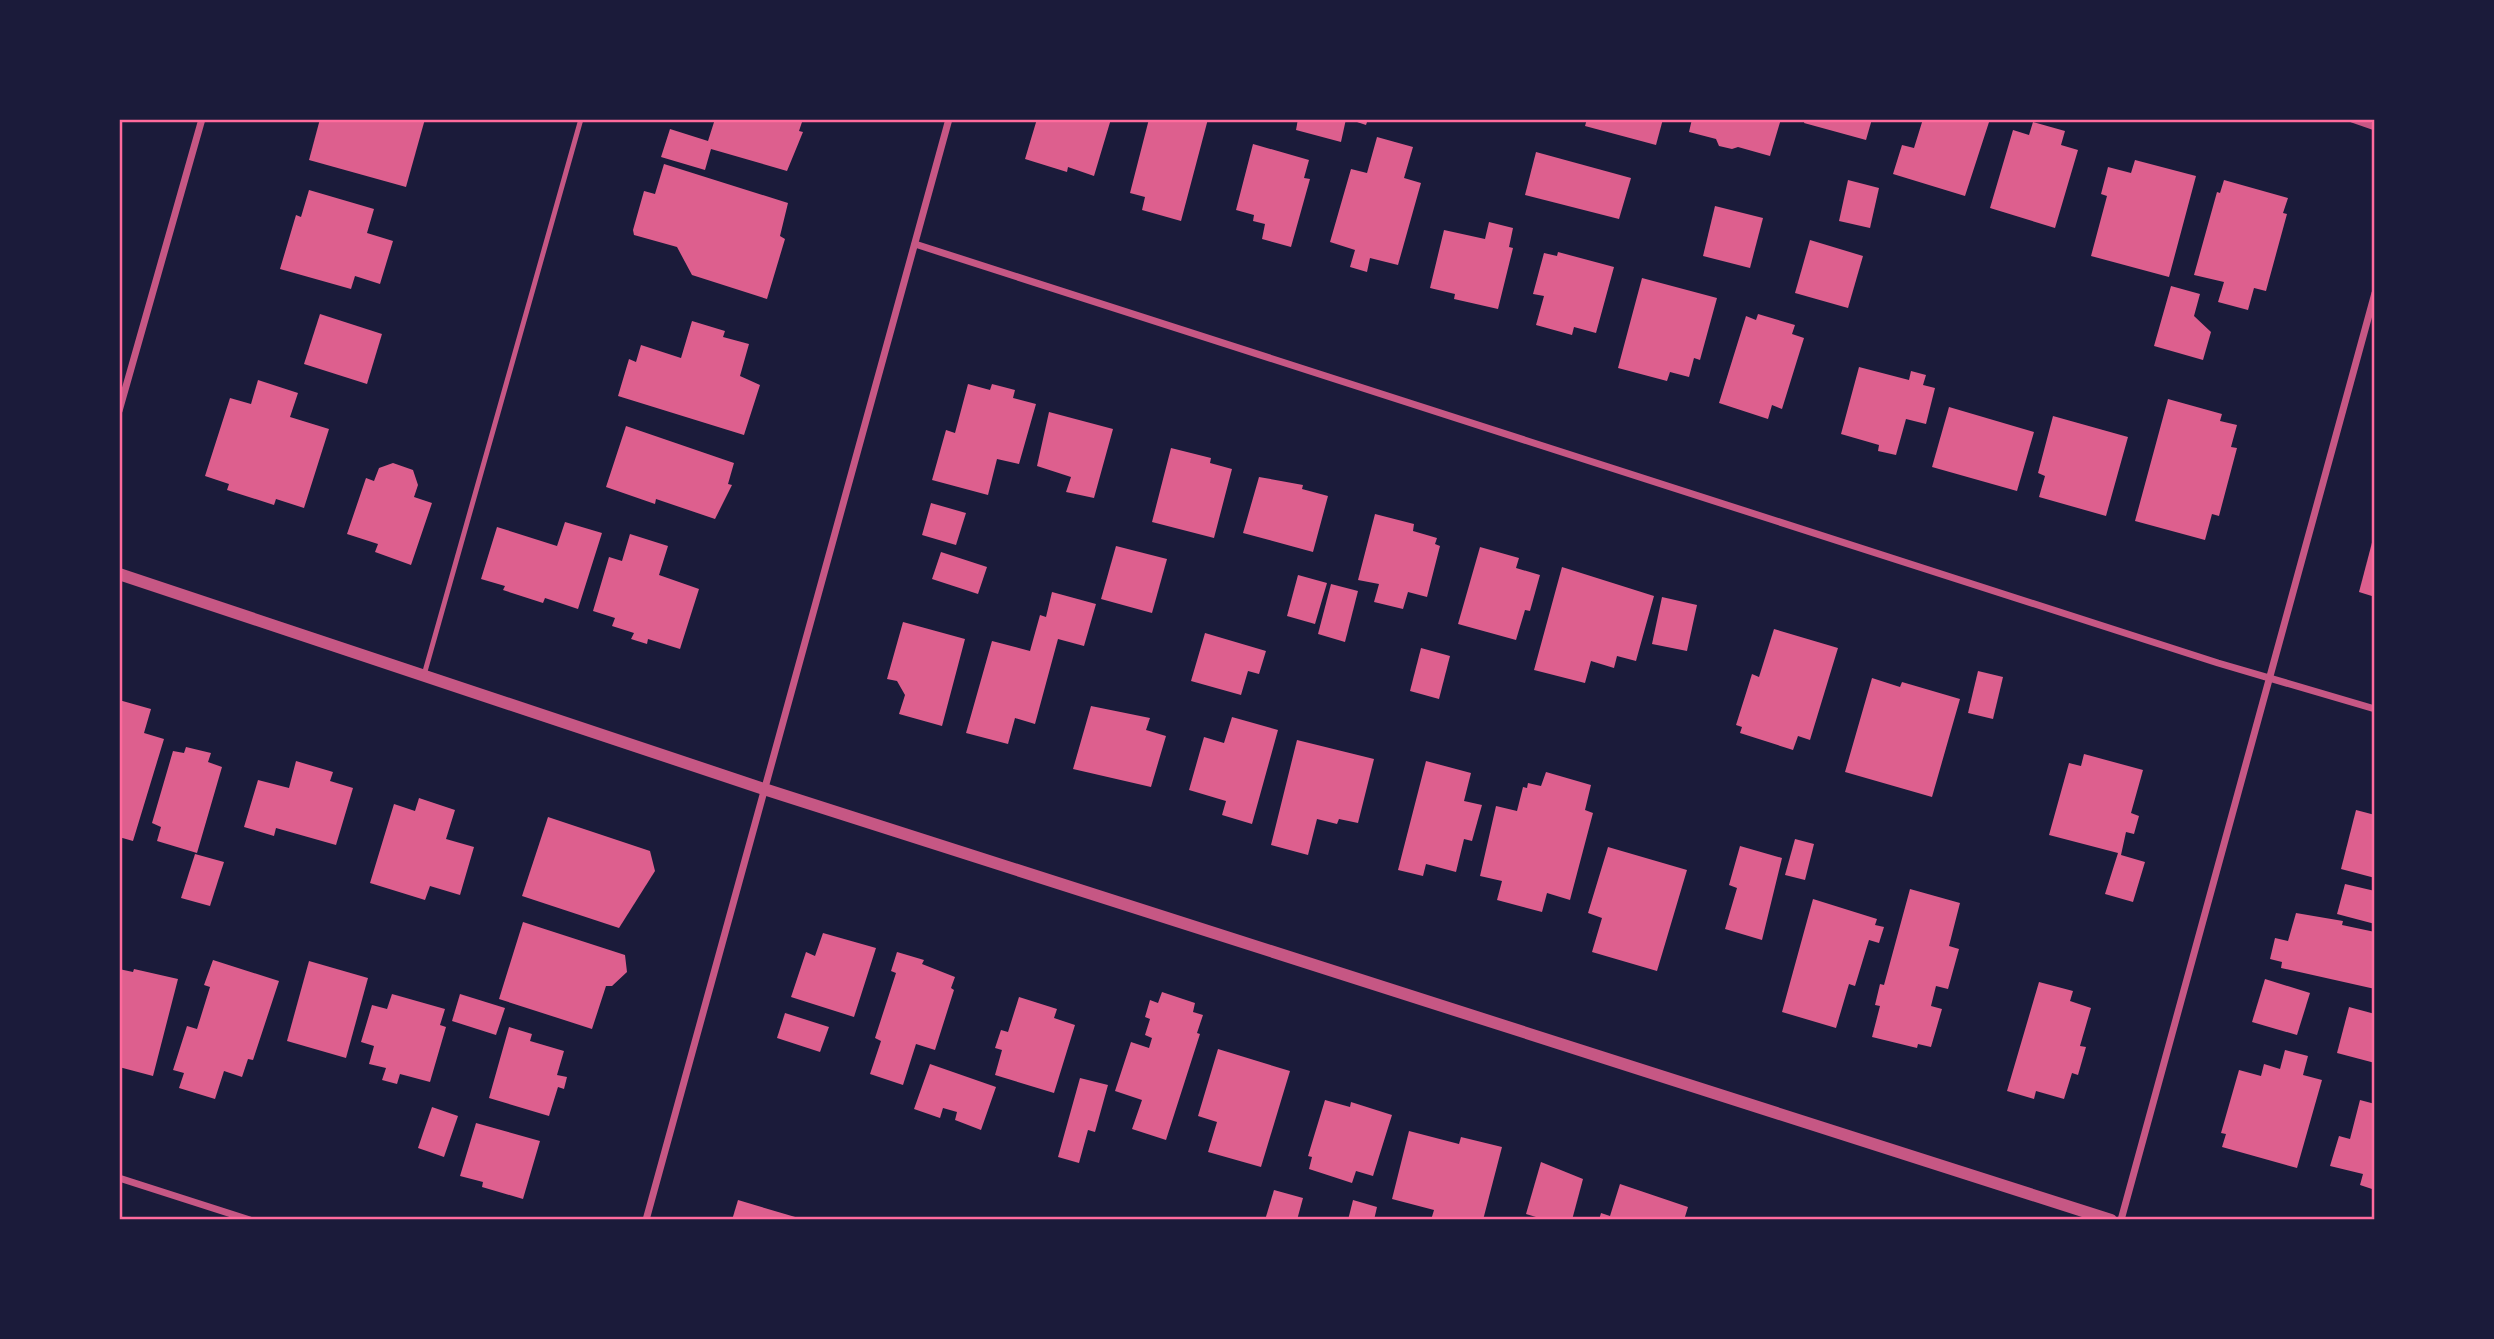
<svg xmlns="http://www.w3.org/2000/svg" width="2494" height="1339" font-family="Montserrat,sans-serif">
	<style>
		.building { fill: #dd5f8e }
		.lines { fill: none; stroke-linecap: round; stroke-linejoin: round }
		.service { stroke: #c65784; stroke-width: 5 }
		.minor { stroke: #c65784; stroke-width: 7 }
		.tertiary { stroke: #c65784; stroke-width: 12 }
		.neatline { fill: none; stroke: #ff6b9d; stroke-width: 2.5 }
	</style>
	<rect width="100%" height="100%" fill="#1b1b3a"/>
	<g class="building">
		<path d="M320,119H425L406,187L309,160Z"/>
		<path d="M715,119H803L799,131L803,132L787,171L711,149L705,170L661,157L670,129L708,141Z"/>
		<path d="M1037,119H1111L1094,176L1068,167L1067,172L1025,159Z"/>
		<path d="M1149,119L1182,122L1183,119H1208L1181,221L1142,210L1145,197L1130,193Z"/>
		<path d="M1298,119H1346L1341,142L1296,130Z"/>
		<path d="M1348,119H1368L1366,125Z"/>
		<path d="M1587,119H1663L1656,145L1585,126Z"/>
		<path d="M1692,119H1781L1770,156L1738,147L1732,149L1719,146L1716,139L1689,132Z"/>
		<path d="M1805,119H1872L1866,140L1804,123Z"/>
		<path d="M1923,119H1990L1965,196L1893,174L1902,145L1914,148Z"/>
		<path d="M2033,122L2065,131L2061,145L2078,150L2055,228L1990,208L2013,130L2029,135Z"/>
		<path d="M1377,137L1413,147L1404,178L1421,183L1398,265L1370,258L1367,272L1350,267L1355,250L1330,242L1351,169L1367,173Z"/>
		<path d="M1253,144L1309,160L1304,178L1310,179L1291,247L1262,239L1265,224L1253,221L1254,215L1236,210Z"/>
		<path d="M1536,152L1631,178L1619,219L1525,195Z"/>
		<path d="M2135,160L2196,176L2169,277L2091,256L2107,196L2101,194L2108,167L2131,173Z"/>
		<path d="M664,164L788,203L780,236L785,239L767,299L692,275L677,247L634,235L633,230L644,191L655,194Z"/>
		<path d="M1848,180L1879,188L1870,228L1839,221Z"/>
		<path d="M2224,180L2288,198L2283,213L2287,214L2266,291L2254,288L2248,310L2218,302L2224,282L2194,275L2217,192L2220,193Z"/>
		<path d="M309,190L374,209L367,233L393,241L380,284L355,276L351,289L280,269L296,215L301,217Z"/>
		<path d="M1715,206L1763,218L1750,268L1703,256Z"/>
		<path d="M1489,222L1513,228L1509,247L1513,248L1498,309L1454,299L1455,294L1430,288L1444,230L1485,239Z"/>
		<path d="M1810,240L1863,256L1848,308L1795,293Z"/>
		<path d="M1558,252L1614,267L1596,333L1574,327L1572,335L1536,325L1544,296L1533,294L1544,253L1557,256Z"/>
		<path d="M1642,278L1717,298L1700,360L1694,358L1689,377L1670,372L1667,381L1618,368Z"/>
		<path d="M2171,286L2200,294L2194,316L2211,332L2203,360L2154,346Z"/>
		<path d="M320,314L382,334L367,384L304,364Z"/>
		<path d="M1758,314L1795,325L1792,334L1804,338L1782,409L1772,405L1768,419L1719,403L1746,316L1756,320Z"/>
		<path d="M692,321L725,331L723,337L749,344L740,376L760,385L744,435L618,396L629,359L636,362L641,345L681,358Z"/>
		<path d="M1859,367L1909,380L1911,371L1926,375L1923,385L1935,388L1926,424L1906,419L1896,455L1878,451L1879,445L1841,434Z"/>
		<path d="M258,380L298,393L290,417L329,429L304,508L276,499L274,505L227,490L229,484L205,476L230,398L251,404Z"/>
		<path d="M968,384L990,390L992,384L1015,390L1013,398L1036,404L1019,464L997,459L988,495L932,480L946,430L955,433Z"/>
		<path d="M2168,399L2222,414L2220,421L2237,425L2231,447L2237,448L2219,516L2212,514L2205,540L2135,521Z"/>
		<path d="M1949,407L2034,432L2017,491L1932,467Z"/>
		<path d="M1049,412L1113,429L1094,498L1066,492L1071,477L1037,466Z"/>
		<path d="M2053,416L2128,437L2106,516L2039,497L2045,476L2038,473Z"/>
		<path d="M626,426L734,463L728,484L732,485L715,519L656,499L655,504L606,487Z"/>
		<path d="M1171,448L1211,458L1210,463L1232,469L1214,538L1152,522Z"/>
		<path d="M393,463L413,470L418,485L414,497L432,503L411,565L375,552L378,544L347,534L366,478L374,481L379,468Z"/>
		<path d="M1259,477L1303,485L1302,489L1328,496L1313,552L1243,533Z"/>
		<path d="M931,503L966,513L956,545L922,535Z"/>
		<path d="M1375,514L1414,524L1413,531L1437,538L1435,544L1440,546L1427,597L1408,592L1403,609L1374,602L1379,584L1358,580Z"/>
		<path d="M565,522L602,533L578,609L545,598L543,603L503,590L505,586L481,579L497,527L557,546Z"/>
		<path d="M630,534L668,546L659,575L699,589L680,649L648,639L647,644L631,639L634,633L612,626L615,618L593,611L609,557L622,561Z"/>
		<path d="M2374,535H2375V597L2359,592Z"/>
		<path d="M1116,546L1167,559L1152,613L1101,599Z"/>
		<path d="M1480,547L1519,558L1516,568L1540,575L1530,611L1525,610L1516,640L1458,624Z"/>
		<path d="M941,552L987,567L978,594L932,579Z"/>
		<path d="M1562,567L1654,596L1636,661L1617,656L1614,668L1591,661L1585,683L1534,670Z"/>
		<path d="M1298,575L1327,583L1315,624L1287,616Z"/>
		<path d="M1331,584L1358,591L1345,642L1318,634Z"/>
		<path d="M1052,592L1096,604L1084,646L1058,639L1035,724L1015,718L1008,744L966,733L992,641L1030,651L1040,615L1046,617Z"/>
		<path d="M1662,597L1697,605L1687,651L1652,644Z"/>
		<path d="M903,622L965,639L942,726L899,714L905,695L897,681L887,679Z"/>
		<path d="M1774,629L1838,648L1810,740L1798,736L1793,750L1740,733L1742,727L1736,725L1752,674L1759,677Z"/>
		<path d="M1205,633L1266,651L1259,674L1248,671L1241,695L1191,681Z"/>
		<path d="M1421,648L1450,656L1439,699L1410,691Z"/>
		<path d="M1978,671L2003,677L1993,719L1968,713Z"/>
		<path d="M1872,678L1900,687L1902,682L1960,699L1932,797L1845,772Z"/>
		<path d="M119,700L151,709L144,733L164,739L133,841L119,837Z"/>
		<path d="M1091,706L1150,718L1146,730L1166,736L1151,787L1073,769Z"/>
		<path d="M1232,717L1278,730L1252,824L1222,815L1226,801L1189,790L1204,737L1224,743Z"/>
		<path d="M1297,740L1374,759L1358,823L1339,819L1337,824L1317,819L1308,855L1271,845Z"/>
		<path d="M186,747L211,753L208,762L222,767L197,853L157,841L161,827L152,823L173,751L184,753Z"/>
		<path d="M2084,754L2143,770L2131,813L2139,816L2134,834L2126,832L2121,855L2145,862L2133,902L2105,894L2118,853L2049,835L2069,763L2081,766Z"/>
		<path d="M296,761L333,772L330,781L353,788L336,845L276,828L274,836L244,827L258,780L289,788Z"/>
		<path d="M1426,761L1471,773L1464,801L1482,805L1472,841L1464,839L1456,872L1426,864L1423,876L1398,870Z"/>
		<path d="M1546,772L1591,785L1585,810L1593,813L1570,900L1547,893L1542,912L1497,900L1502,881L1480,876L1496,806L1517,811L1523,787L1527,788L1528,783L1541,786Z"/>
		<path d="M419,798L455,810L446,839L474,847L460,895L430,886L425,900L370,883L394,804L415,811Z"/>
		<path d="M2356,810L2375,815V878L2341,869Z"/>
		<path d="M548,817L650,851L655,871L619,928L522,896Z"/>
		<path d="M1795,839L1814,844L1805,880L1785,875Z"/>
		<path d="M1740,846L1782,858L1762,940L1725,929L1737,888L1729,885Z"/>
		<path d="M1608,847L1687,870L1657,971L1592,952L1602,918L1588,913Z"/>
		<path d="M195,854L224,862L210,906L181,898Z"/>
		<path d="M2345,884L2375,891V924L2337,914Z"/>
		<path d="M1910,889L1960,903L1949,946L1959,949L1948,989L1936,986L1931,1006L1942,1009L1931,1047L1918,1044L1917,1048L1872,1037L1880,1006L1875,1005L1880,984L1884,985Z"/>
		<path d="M1813,899L1877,919L1875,925L1884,927L1879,943L1869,940L1855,986L1849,984L1836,1028L1782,1012Z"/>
		<path d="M2296,913L2343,921L2342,925L2375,932V989L2281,968L2282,962L2270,959L2275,938L2288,941Z"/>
		<path d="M523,922L625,955L627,972L612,986H606L592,1029L499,999Z"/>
		<path d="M823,933L876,948L854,1017L791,997L806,952L815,956Z"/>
		<path d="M897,952L924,960L922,964L955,977L951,988L954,990L935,1050L916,1044L903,1085L870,1074L881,1041L875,1038L896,973L891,971Z"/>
		<path d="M213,960L279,981L253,1060L248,1059L242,1077L224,1071L215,1099L179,1088L184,1073L173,1070L187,1026L197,1029L210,987L204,985Z"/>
		<path d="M309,961L368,978L346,1058L287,1041Z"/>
		<path d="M119,969L133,972L134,969L178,979L153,1076L119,1067Z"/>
		<path d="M2265,979L2310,993L2297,1035L2252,1022Z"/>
		<path d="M2039,982L2073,991L2070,1001L2091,1008L2080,1046L2086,1047L2078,1075L2072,1073L2064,1099L2036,1091L2034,1099L2007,1091Z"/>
		<path d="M1162,992L1195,1003L1193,1012L1203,1015L1197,1033L1200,1034L1166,1140L1132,1129L1142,1100L1115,1091L1131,1042L1149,1048L1152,1038L1145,1035L1150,1019L1145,1017L1150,1000L1158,1003Z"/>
		<path d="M392,994L445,1009L440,1025L446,1027L430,1082L400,1074L397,1084L382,1080L386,1068L369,1064L374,1046L361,1042L372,1005L387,1009Z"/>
		<path d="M460,994L505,1008L496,1035L452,1021Z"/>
		<path d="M1019,997L1057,1009L1054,1018L1075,1025L1054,1093L995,1075L1002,1050L995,1048L1001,1030L1008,1032Z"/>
		<path d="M2349,1007L2375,1014V1063L2337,1053Z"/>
		<path d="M785,1013L829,1027L820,1052L777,1038Z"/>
		<path d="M509,1027L532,1034L530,1041L564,1051L557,1075L567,1077L564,1089L558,1087L549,1116L489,1098Z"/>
		<path d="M1218,1049L1290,1071L1261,1167L1208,1152L1217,1122L1198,1116Z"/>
		<path d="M2285,1050L2308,1056L2303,1075L2322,1080L2297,1168L2222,1147L2226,1134L2221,1133L2239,1070L2261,1076L2264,1064L2280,1069Z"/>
		<path d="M930,1064L996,1087L981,1130L955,1120L957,1112L943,1108L940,1118L914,1109Z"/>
		<path d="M1080,1078L1108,1085L1095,1132L1088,1130L1079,1163L1058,1157Z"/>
		<path d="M1325,1100L1350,1107L1351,1102L1392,1115L1373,1176L1356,1171L1352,1183L1309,1169L1312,1157L1308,1156Z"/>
		<path d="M2360,1100L2375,1104V1190L2360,1185L2363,1174L2330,1166L2339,1136L2350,1139Z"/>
		<path d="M432,1107L458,1116L444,1157L418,1148Z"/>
		<path d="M476,1123L540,1141L523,1199L482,1187L483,1182L460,1176Z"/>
		<path d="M1409,1131L1459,1144L1461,1137L1502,1147L1483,1220H1431L1434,1210L1392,1199Z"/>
		<path d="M1541,1162L1583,1179L1572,1220H1546L1526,1214Z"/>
		<path d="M1620,1184L1688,1207L1684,1220H1599L1601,1213L1610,1216Z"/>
		<path d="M1274,1190L1303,1198L1297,1220H1265Z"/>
		<path d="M738,1200L802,1219V1220H732Z"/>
		<path d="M1353,1200L1377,1207L1374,1220H1348Z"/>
	</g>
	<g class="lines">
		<path class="service" d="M424,675L581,119"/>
		<g class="minor">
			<path d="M2352,119L2375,127"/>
			<path d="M915,244L2218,663L2375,709"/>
			<path d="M119,411L202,119"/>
			<path d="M119,1178L250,1220"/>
			<path d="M646,1220L949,119"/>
			<path d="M2121,1220L2375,293"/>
		</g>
		<path class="tertiary" d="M119,574L764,789L2111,1220"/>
	</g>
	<rect width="2494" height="1339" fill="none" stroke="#1b1b3a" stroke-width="242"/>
	<rect x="121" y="121" width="2252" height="1097" class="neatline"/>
</svg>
